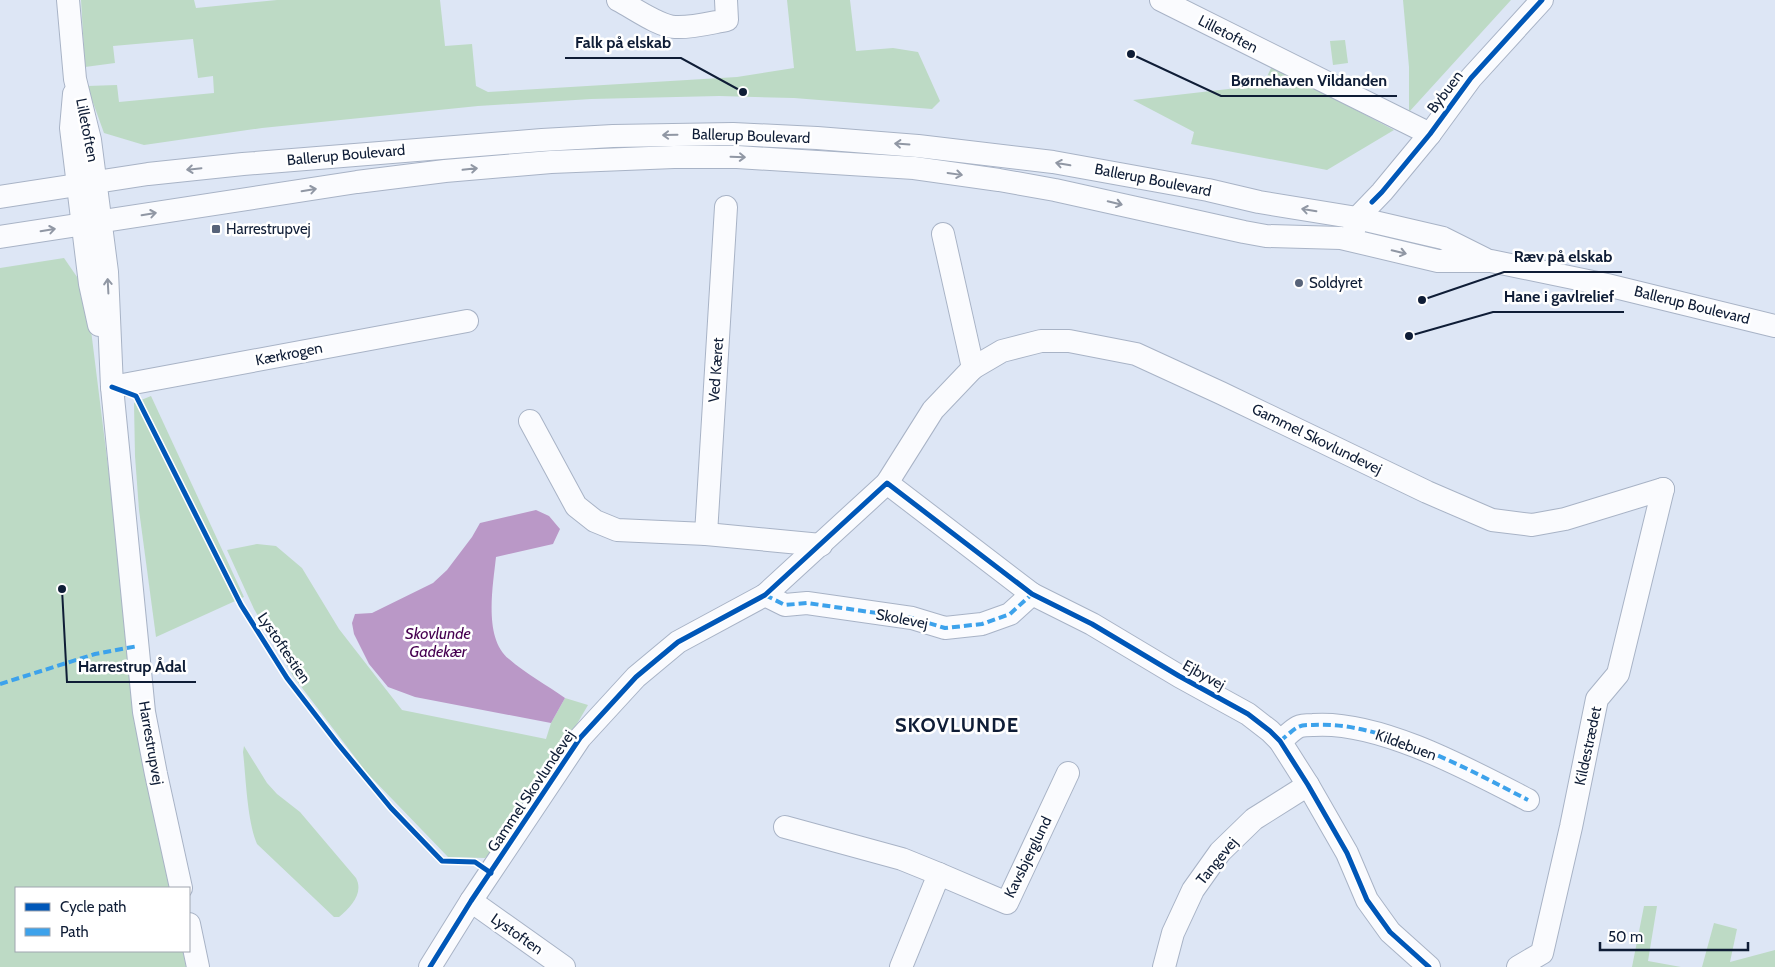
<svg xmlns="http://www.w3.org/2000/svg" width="1775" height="967" font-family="Cabin,sans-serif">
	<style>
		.green { fill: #bddac5 }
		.water { fill: #ba98c7 }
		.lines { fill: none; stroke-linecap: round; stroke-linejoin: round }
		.minor-casing { stroke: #a8b3c6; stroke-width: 24 }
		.minor { stroke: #fafbfe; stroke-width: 22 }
		.quiet { stroke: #3da2eb; stroke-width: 4; stroke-dasharray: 8 4; stroke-linecap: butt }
		.cycleway-casing { stroke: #fff; stroke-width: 8 }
		.cycleway { stroke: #0057b8; stroke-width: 5 }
		.oneway { stroke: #9097a4 }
		.poi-dot { fill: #576379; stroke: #fff; stroke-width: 2 }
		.labels { text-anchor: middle; stroke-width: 5; stroke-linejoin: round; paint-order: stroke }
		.street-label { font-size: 15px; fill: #0f1d36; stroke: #fff }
		.poi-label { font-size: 15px; fill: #0f1d36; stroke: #fff; text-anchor: start }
		.water-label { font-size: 16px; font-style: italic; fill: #460050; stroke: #fff }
		.district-label { font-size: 20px; font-weight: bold; letter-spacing: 1px; fill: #0f1d36; stroke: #fff }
		.leader { fill: none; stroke: #0f1d36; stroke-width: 2 }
		.callout-dot { fill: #0f1d36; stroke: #fff; stroke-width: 2 }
		.callout-label { font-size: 16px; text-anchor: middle; font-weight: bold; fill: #0f1d36; stroke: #fff; stroke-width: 5; stroke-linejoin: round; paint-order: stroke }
	</style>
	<rect width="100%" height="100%" fill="#dde6f5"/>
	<g class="green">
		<path d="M81,0H194L196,8L277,0H440L445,46L472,44L476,86L488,92L737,77L794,68L787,0H850L856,51L893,48L918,52L940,101L932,109L794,98L719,96L591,99L478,106L262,128L144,145L104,133L87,86L117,85L119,102L214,93L213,76L198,78L193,39L113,46L115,63L85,67Z"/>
		<path d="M1403,0H1511L1409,112V67Z"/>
		<path d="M1345,40L1348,63L1333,65L1330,41Z"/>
		<path d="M1272,66L1394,130L1327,170L1191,144L1194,132L1133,100L1263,85Z"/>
		<path d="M64,258L86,290L148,787L170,888H16V951H183L186,967H0V268Z"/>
		<path d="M151,396L244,597L156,637L139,510L135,456L134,403Z"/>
		<path d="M257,544L276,546L302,568L339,629L402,710L546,739L551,723L565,698L588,705L560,753L510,832L485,858L448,857L367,773L293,676L254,609L227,550Z"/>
		<path d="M244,746L267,783L277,794L300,812L356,878C364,893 351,907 339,917H334L257,844C247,820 246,778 243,752Z"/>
		<path d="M1644,906H1657L1648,961L1681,967H1632Z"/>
		<path d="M1714,923L1737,929L1730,962L1775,950V967H1702Z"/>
	</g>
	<path class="water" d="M536,510L549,516L560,529L553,544L496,557C493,586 483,638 509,659C526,674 547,685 565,698L551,723L415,697L388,687L369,664L354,634L352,623L355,614L372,613L433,583L447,570L472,537L480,523Z"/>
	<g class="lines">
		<defs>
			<g id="minor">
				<path d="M68,0L75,79L90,140L107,272L112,387L144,712L156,774L181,888"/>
				<path d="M618,0C634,8 658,26 675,27C692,28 710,23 727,20L726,0"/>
				<path d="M1161,0L1430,134"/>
				<path d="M74,94L71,128L90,284L99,325"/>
				<path d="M0,197L148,174L243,164L542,140L613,136L733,134L817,138L918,146L1053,162L1208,190L1259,202L1357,218L1443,238L1485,259"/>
				<path d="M1354,230L1357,218L1382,192L1430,134L1471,78L1542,0"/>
				<path d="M943,234L973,368"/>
				<path d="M0,237L357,182L445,171L551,162L674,157H737L914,168L999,180L1055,190L1244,232L1266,236L1341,238L1438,261H1491L1607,285L1775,326"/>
				<path d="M112,387L467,321"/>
				<path d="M530,421L576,506L595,521L617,530L706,534L821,545"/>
				<path d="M887,483L1032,594L1092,624L1179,676L1248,714L1270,731L1280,741L1308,785L1347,853L1367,900L1390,932L1429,967"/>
				<path d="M706,534L726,207"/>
				<path d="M765,595L785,605L807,603L912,618L945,628L982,624L1010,614L1032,594"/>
				<path d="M1280,741C1286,737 1292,730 1298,727C1302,725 1308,725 1313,725C1379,720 1470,770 1528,800"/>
				<path d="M785,827L902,859L939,874L1007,903L1068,773"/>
				<path d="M471,901L564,967"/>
				<path d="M189,924L198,967"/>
				<path d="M430,967L471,901L580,738L636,677L678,642L765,595L887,483L933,410L973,368L1002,351L1041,341H1069L1136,354L1221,393L1427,492L1492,520L1532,525L1565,519L1663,489"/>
				<path d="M901,967L939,874"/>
				<path d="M1164,967L1173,933L1193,890L1220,852L1254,819L1308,785"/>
				<path d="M1518,967L1542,953L1571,827L1597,699L1618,674L1663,489"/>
			</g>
		</defs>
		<use href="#minor" class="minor-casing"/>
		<use href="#minor" class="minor"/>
		<g class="quiet">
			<path d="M765,595L785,605L807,603L912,618L945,628L982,624L1010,614L1032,594"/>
			<path d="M0,684L95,654L138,646"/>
			<path d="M1280,741C1286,737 1292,730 1298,727C1302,725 1308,725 1313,725C1379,720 1470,770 1528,800"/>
		</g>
		<defs>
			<g id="cycleway">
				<path d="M1372,202L1382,192L1430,134L1471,78L1542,0"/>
				<path d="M112,387L136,396L241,605L287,678L338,744L391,808L442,861L475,862L491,873"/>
				<path d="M430,967L471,901L580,738L636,677L678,642L765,595L887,483L1032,594L1092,624L1179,676L1248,714L1270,731L1280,741L1308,785L1347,853L1367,900L1390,932L1429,967"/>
			</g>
		</defs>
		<use href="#cycleway" class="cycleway-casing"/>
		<use href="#cycleway" class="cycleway"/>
	</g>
	<defs><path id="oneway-shaft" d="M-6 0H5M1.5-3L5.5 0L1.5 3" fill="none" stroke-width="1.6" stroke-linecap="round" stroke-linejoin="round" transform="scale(1.25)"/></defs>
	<g class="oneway">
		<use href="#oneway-shaft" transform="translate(670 135) rotate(179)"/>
		<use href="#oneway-shaft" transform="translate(902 144) rotate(-176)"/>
		<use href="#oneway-shaft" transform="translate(738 157) rotate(2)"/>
		<use href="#oneway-shaft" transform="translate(1063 164) rotate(-170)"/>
		<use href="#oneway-shaft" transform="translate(194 169) rotate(174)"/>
		<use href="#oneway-shaft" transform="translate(470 169) rotate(-6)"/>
		<use href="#oneway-shaft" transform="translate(955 174) rotate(8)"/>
		<use href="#oneway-shaft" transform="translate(309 190) rotate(-9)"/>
		<use href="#oneway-shaft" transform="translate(1115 203) rotate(13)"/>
		<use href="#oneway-shaft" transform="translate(1309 210) rotate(-171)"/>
		<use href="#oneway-shaft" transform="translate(149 214) rotate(-9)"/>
		<use href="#oneway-shaft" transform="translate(48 230) rotate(-9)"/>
		<use href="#oneway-shaft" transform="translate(1399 252) rotate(13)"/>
		<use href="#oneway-shaft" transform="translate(108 286) rotate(-93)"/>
	</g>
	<g class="poi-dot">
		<rect x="211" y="224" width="10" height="10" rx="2.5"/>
		<circle cx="1299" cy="283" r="5"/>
	</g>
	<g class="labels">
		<g class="street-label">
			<text transform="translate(1228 34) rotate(27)" y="5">Lilletoften</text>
			<text transform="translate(1445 92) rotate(-53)" y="5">Bybuen</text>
			<text transform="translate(87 130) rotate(79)" y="5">Lilletoften</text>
			<text transform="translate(751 136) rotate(2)" y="5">Ballerup Boulevard</text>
			<text transform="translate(346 155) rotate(-5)" y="5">Ballerup Boulevard</text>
			<text transform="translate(1153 180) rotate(11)" y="5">Ballerup Boulevard</text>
			<text transform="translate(1692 305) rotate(14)" y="5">Ballerup Boulevard</text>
			<text transform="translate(289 354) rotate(-11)" y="5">Kærkrogen</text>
			<text transform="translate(716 370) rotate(-86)" y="5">Ved Kæret</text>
			<text transform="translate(1317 439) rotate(26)" y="5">Gammel Skovlundevej</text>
			<text transform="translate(902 619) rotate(11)" y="5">Skolevej</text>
			<text transform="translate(284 648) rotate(56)" y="5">Lystoftestien</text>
			<text transform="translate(1204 675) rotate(29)" y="5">Ejbyvej</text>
			<text transform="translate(151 743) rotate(80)" y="5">Harrestrupvej</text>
			<text transform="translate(1406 745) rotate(20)" y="5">Kildebuen</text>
			<text transform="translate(1588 746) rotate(-78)" y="5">Kildestrædet</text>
			<text transform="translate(531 791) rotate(-56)" y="5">Gammel Skovlundevej</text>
			<text transform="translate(1028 857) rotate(-64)" y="5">Kavsbjerglund</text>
			<text transform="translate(1217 861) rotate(-51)" y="5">Tangevej</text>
			<text transform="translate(517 934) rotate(35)" y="5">Lystoften</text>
		</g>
		<g class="poi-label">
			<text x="226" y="234">Harrestrupvej</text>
			<text x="1309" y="288">Soldyret</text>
		</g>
		<g class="water-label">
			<text x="438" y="639">Skovlunde<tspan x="438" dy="18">Gadekær</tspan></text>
		</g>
		<g class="district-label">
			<text x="957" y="732">SKOVLUNDE</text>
		</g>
	</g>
	<path class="leader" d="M743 92L681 58H565M1131 54L1221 96H1397M1422 300L1504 272H1622M1409 336L1493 312H1624M62 589L67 682H196"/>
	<g class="callout-dot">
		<circle cx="743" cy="92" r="5"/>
		<circle cx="1131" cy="54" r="5"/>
		<circle cx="1422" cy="300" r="5"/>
		<circle cx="1409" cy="336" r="5"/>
		<circle cx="62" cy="589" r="5"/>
	</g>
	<g class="callout-label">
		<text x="623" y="48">Falk på elskab</text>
		<text x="1309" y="86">Børnehaven Vildanden</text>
		<text x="1563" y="262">Ræv på elskab</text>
		<text x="1559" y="302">Hane i gavlrelief</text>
		<text x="132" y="672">Harrestrup Ådal</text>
	</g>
	<rect x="15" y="887" width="175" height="65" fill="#ffffff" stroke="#9fa5af"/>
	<rect x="25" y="903" width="25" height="8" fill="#0057b8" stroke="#9fa5af"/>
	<text x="60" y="912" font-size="15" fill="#0f1d36">Cycle path</text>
	<rect x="25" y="928" width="25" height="8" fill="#3da2eb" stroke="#9fa5af"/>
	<text x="60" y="937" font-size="15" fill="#0f1d36">Path</text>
	<path d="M1600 942v8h148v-8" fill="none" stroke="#0f1d36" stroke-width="2.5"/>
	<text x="1608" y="942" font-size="15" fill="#0f1d36" stroke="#ffffff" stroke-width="4" paint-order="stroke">50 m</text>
</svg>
